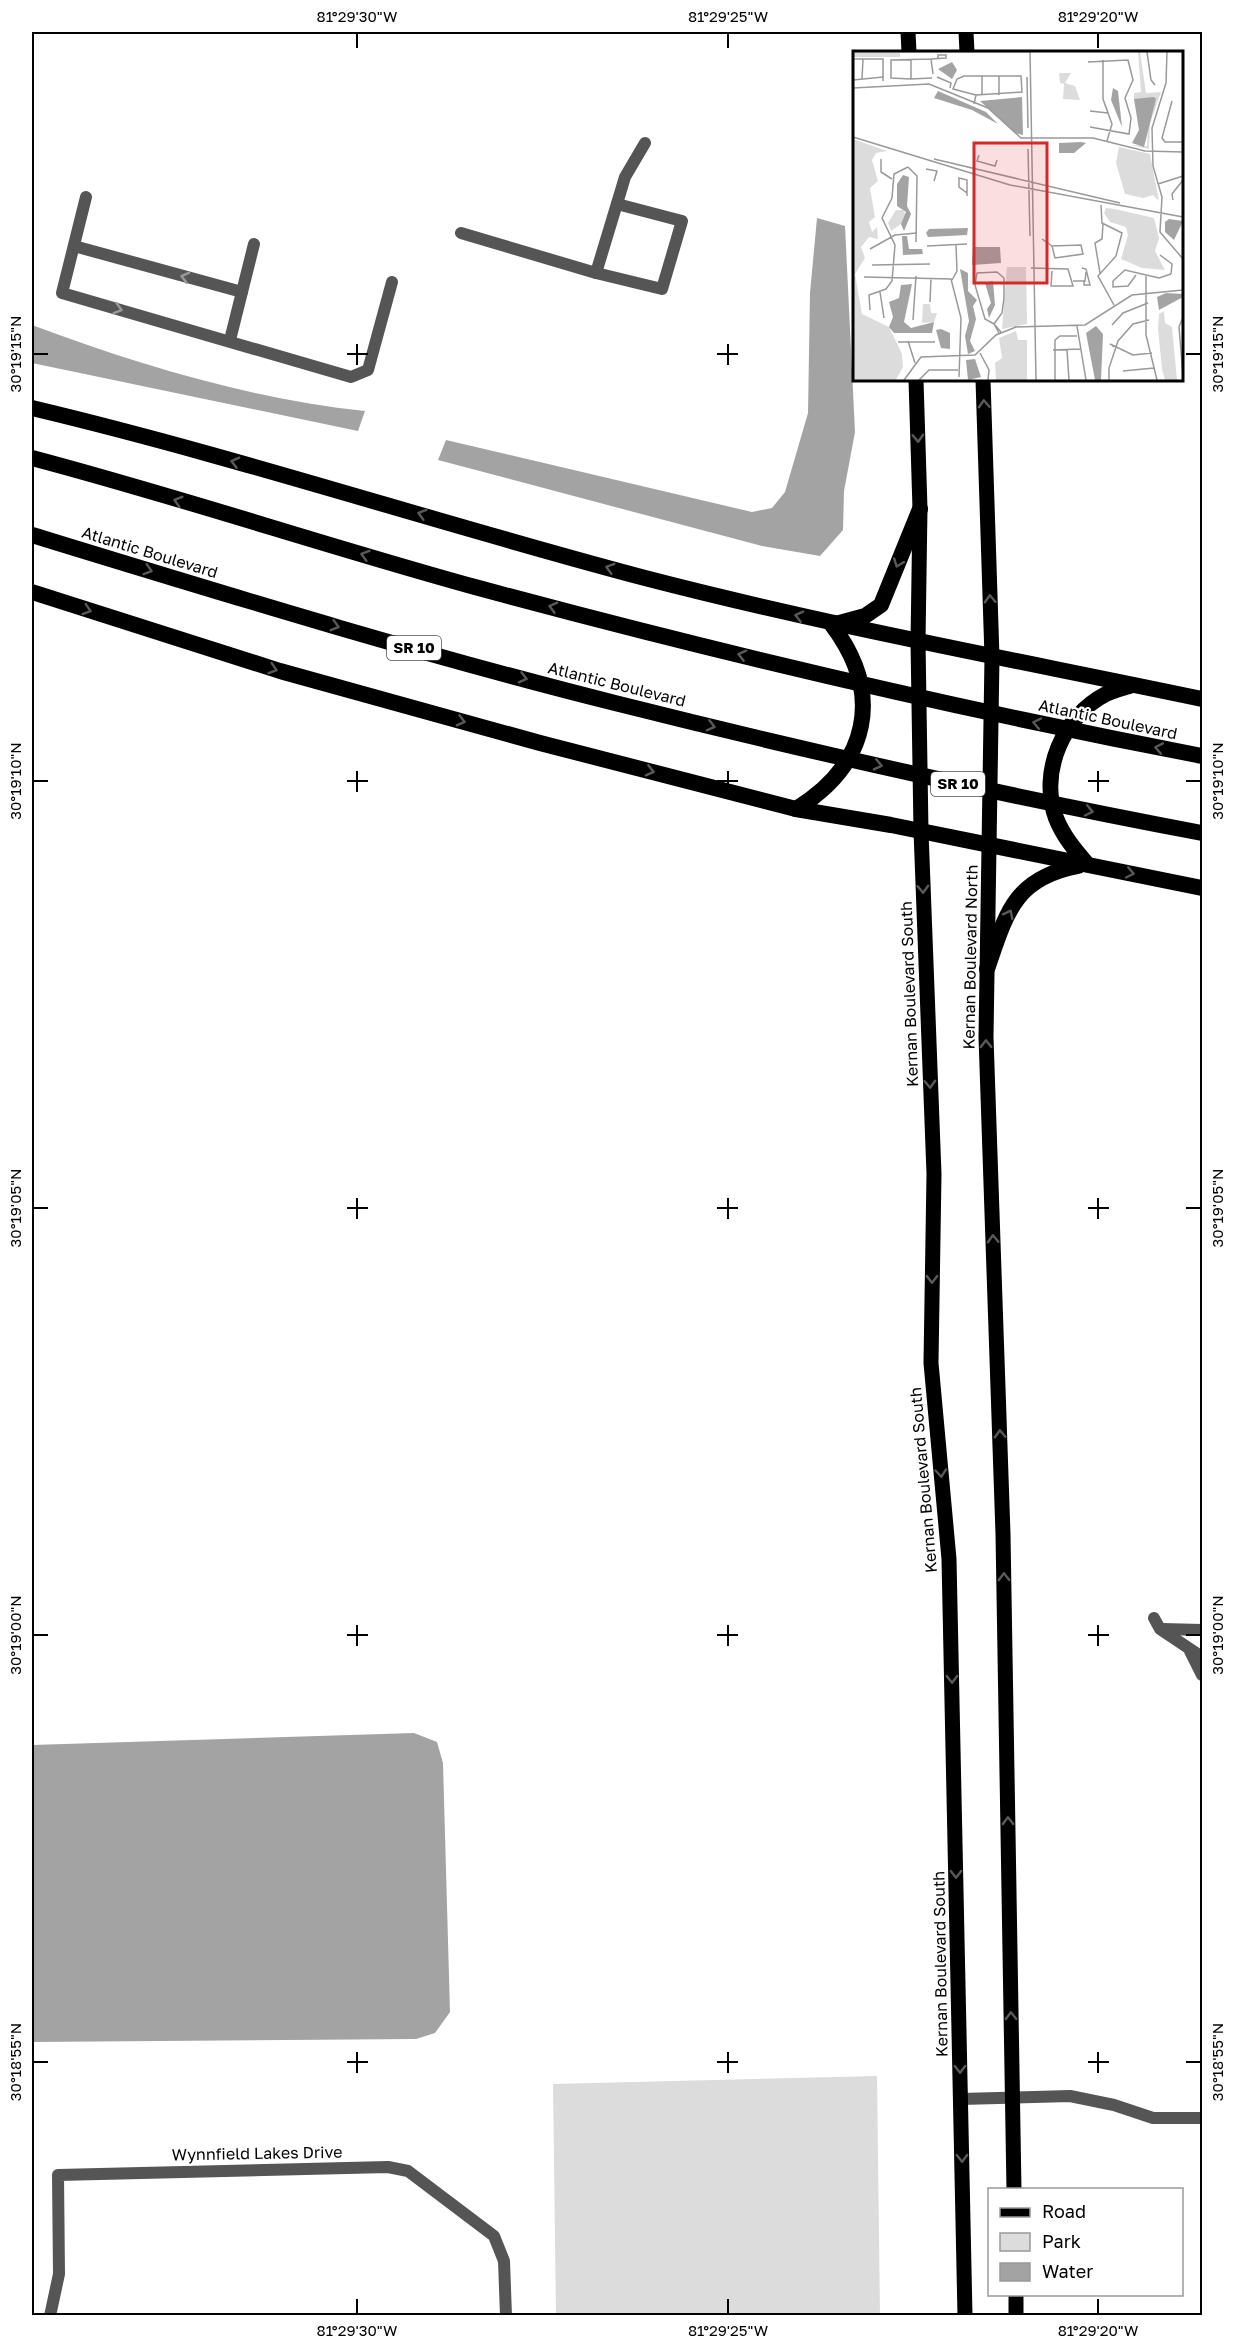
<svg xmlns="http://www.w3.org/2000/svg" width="1234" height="2347" font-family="'Golos Text',sans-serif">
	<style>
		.green { fill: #dcdcdc }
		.water { fill: #a3a3a3 }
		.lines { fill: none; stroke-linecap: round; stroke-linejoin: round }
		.minor { stroke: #555; stroke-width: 12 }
		.primary { stroke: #000; stroke-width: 15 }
		.trunk { stroke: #000; stroke-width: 16 }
		.oneway { stroke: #999 }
		.oneway2 { stroke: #595959 }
		.ticks { fill: none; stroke: #000; stroke-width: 2 }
		.labels { text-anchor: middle; stroke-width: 4.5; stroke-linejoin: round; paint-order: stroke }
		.shield { fill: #fff; stroke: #4c4c4c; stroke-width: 1.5 }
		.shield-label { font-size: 15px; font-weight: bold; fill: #000 }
		.street-label { font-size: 16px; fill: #000; stroke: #fff }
		.inset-road { fill: none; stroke: #999; stroke-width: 1.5 }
		.view { fill: #d62828; fill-opacity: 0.15; stroke: #d62828; stroke-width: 3 }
		.inset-edge { fill: none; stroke: #000; stroke-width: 3 }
		.neatline { fill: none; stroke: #000; stroke-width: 2 }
		.ticks-label { font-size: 15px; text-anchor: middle; fill: #000 }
	</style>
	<rect width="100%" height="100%" fill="#fff"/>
	<path class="green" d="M877,2076L880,2315H556L553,2084Z"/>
	<g class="water">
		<path d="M817,218L845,226L855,432L844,491L843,530L820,556L762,546L438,460L446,440L752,512L772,508L785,492L808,413L810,293Z"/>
		<path d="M32,325C139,365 251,399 365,411L358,431L32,363Z"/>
		<path d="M414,1733L437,1742L443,1763L450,2012L435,2033L416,2039L32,2042V1745Z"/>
	</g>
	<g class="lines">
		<g class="minor">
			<path d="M86,197L62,293L351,377L368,370L392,282"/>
			<path d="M461,233L596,273L625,177L645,143"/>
			<path d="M74,246L242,292"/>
			<path d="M596,273L662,289L682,221L617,204"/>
			<path d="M230,340L254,244"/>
			<path d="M1154,1618L1160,1629L1202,1657"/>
			<path d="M1162,1629L1202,1630"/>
			<path d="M1190,1651L1202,1675"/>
			<path d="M960,2099L1070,2096L1114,2105L1153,2118H1202"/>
			<path d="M50,2316L59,2274L58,2175L388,2167L408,2171L494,2236L504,2261L506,2316"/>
		</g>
		<g class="primary">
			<path d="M908,32L909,52"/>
			<path d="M966,32L967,52"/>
			<path d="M916,380L920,509L918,641L921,831L934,1174L931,1363L949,1559L965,2316"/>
			<path d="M983,380L992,657L986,1037L1003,1534L1014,2190"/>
			<path d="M1016,2294V2316"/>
		</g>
		<g class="trunk">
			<path d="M32,408C238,457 440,524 645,578C830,626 1016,660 1202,699"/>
			<path d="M32,458C180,497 326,546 475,587C715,652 958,709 1202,756"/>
			<path d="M32,535C225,594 419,654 615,703C810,752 1006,796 1202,833"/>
			<path d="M32,592L280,671L540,743L796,809L891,825L1202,888"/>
			<path d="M796,809C869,764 884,694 832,625L865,616L881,605L920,509"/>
			<path d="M1087,864C1075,850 1063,836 1056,818C1039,772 1063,716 1106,694C1114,690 1124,688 1132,685"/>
			<path d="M987,969C1006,914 1014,878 1078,866"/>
		</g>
	</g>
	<defs><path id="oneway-chevron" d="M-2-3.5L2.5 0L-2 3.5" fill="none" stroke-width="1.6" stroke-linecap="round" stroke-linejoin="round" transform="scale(1.5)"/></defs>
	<g class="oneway">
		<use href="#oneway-chevron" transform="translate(185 277) rotate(-165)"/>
		<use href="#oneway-chevron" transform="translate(118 309) rotate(16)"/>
	</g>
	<g class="oneway2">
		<use href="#oneway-chevron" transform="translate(984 404) rotate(-93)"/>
		<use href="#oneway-chevron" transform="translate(918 438) rotate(88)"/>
		<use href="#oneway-chevron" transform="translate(235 462) rotate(-165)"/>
		<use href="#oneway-chevron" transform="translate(178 501) rotate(-164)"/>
		<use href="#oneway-chevron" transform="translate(422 514) rotate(-164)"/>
		<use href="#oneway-chevron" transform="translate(365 555) rotate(-164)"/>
		<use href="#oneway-chevron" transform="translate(898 563) rotate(110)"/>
		<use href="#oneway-chevron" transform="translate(610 568) rotate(-164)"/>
		<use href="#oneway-chevron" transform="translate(148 570) rotate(17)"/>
		<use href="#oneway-chevron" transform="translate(990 599) rotate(-92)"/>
		<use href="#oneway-chevron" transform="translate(553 607) rotate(-165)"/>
		<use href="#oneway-chevron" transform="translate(87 610) rotate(18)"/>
		<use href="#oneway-chevron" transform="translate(799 616) rotate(-166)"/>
		<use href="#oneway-chevron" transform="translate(335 626) rotate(16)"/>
		<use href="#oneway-chevron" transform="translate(742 655) rotate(-166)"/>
		<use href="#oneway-chevron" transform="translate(273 669) rotate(17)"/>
		<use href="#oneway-chevron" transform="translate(523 678) rotate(15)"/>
		<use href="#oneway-chevron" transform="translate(461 721) rotate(15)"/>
		<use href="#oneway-chevron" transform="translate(1037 723) rotate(-168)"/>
		<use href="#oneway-chevron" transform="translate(711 726) rotate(14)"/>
		<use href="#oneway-chevron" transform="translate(1159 748) rotate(-169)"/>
		<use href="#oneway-chevron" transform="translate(878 765) rotate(13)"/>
		<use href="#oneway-chevron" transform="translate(650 771) rotate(14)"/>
		<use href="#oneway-chevron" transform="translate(1089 811) rotate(12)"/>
		<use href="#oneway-chevron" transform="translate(1130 873) rotate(12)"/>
		<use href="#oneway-chevron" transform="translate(923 889) rotate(88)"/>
		<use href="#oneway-chevron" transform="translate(1009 914) rotate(-63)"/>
		<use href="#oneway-chevron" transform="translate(986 1044) rotate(-91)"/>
		<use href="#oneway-chevron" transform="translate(930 1084) rotate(88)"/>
		<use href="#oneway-chevron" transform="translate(993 1239) rotate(-92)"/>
		<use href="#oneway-chevron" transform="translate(932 1279) rotate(91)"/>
		<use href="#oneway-chevron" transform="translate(1000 1434) rotate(-92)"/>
		<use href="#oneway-chevron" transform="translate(941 1473) rotate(85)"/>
		<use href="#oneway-chevron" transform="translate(1004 1577) rotate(-91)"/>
		<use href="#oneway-chevron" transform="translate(952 1679) rotate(89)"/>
		<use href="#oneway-chevron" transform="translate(1008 1821) rotate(-91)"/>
		<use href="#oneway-chevron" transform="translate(956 1874) rotate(89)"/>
		<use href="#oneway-chevron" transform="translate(1011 2016) rotate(-91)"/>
		<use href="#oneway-chevron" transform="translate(960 2069) rotate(89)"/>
		<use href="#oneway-chevron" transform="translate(962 2158) rotate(89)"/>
	</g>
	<path class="ticks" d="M357,33V48M728,33V48M1098,33V48M357,344V365M728,344V365M33,354H48M347,354H368M717,354H738M1186,354H1201M357,771V792M728,771V792M1098,771V792M33,781H48M347,781H368M717,781H738M1088,781H1109M1186,781H1201M357,1198V1219M728,1198V1219M1098,1198V1219M33,1208H48M347,1208H368M717,1208H738M1088,1208H1109M1186,1208H1201M357,1625V1646M728,1625V1646M1098,1625V1646M33,1635H48M347,1635H368M717,1635H738M1088,1635H1109M1186,1635H1201M357,2052V2073M728,2052V2073M1098,2052V2073M33,2062H48M347,2062H368M717,2062H738M1088,2062H1109M1186,2062H1201M357,2299V2314M728,2299V2314M1098,2299V2314"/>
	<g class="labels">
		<g class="shield">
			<rect x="387" y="636" width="54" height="24" rx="4.5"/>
			<rect x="931" y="772" width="54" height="24" rx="4.5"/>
		</g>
		<g class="shield-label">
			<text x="414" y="653">SR 10</text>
			<text x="958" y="789">SR 10</text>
		</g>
		<g class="street-label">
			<text transform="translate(150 552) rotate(17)" y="6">Atlantic Boulevard</text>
			<text transform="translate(617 684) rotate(14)" y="6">Atlantic Boulevard</text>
			<text transform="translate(1108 719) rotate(12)" y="6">Atlantic Boulevard</text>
			<text transform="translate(970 957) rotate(-89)" y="6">Kernan Boulevard North</text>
			<text transform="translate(909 994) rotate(-92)" y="6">Kernan Boulevard South</text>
			<text transform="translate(923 1480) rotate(-95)" y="6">Kernan Boulevard South</text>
			<text transform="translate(940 1964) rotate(-91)" y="6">Kernan Boulevard South</text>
			<text transform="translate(257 2153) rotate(-1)" y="6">Wynnfield Lakes Drive</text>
		</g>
	</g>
	<g transform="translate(853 51)">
		<rect width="330" height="330" fill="#fff"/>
		<path d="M0,1H174L175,2H47V6H0ZM195,1H287L293,42L308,41L297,72L296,98L277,94L294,95L295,74L303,48H281V42L288,41L285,1ZM206,22H218L212,32L222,35L227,49L210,48L211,33L207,32ZM0,88L34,100L23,102L19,109L25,130L17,137L22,166L16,171L19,181L24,176L25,188L16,186L8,196L12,207L2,223L9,263L36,276L49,303L50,316L43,329H0ZM266,96L297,103L306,150L300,144L290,147L272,143L263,112ZM262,158L301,167L306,187L302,200L312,219L289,217L268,208L275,184L273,176L257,171L251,162L253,157ZM43,159H50L53,164L48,173L38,180L35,172ZM154,216H173L174,273L149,278ZM70,253H77L78,262H84L81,271L69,272ZM311,260L312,272L319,276L324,329H312L309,318L305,278L306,263ZM163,280L165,289H174V329H143L142,312L149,307L146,287Z" fill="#dcdcdc"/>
		<path d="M99,11L104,19L99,28L85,18ZM260,37L265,40L269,76L258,49ZM85,40L133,61L145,73L119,59L81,47ZM169,46L170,84L162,82L127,50ZM301,46L303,48L291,96L279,92L286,79L281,48ZM206,92L228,91L233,92L221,102H206ZM50,124L56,126L54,155L58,163L51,180L48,173L53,161L44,155V133ZM316,168L330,170L321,189L312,181V171ZM115,177L114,184L75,186L73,182L76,178ZM49,185H54L56,198H69L70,203L50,204ZM120,196H147L148,212L119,214ZM107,218L115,222V240L124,249L120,255L123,268L117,290L122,300L115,303L112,285L116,270ZM140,230L142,254L136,267L134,258L138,252L132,232ZM59,233L51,271L58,277L81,271L79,282H41L36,276L40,266L36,251L46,247L48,234ZM313,242L330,243V246L306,259L304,246ZM243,275L250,283L248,329H242L233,282ZM88,278L97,282V298L88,297L83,279ZM122,308L128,326L115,329L113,309Z" fill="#a3a3a3"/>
		<path class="inset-road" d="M177,1L183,329M294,1L298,29L302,34M314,1L313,32L299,77L300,115L309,146L307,181L330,208M0,8H30V26M58,8V28L79,27M78,8L93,7V4H85V7M250,9V48L259,73L254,90M235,11L275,9L280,29L272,47L278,67L276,83L237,76M129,25V44M146,25V44M84,26L98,32L97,37M174,26L175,77M9,28L10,8M58,28L38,27V9L78,8L80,23M0,29L30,26V30M0,37L76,33L135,57L168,87H240L292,100L330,101M319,50L309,87L312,91H330M121,53L123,44L169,41L168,25H111L104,28L100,38L123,44M237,60L255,62M0,86L157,134L330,166M175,98L177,185M126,104L124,110L142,115L144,109M28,108V121L39,128M81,108L267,152M55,116L64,125L63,191M73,118L84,120L81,130M305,133L330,125M114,142L106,136V127L114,129V145M320,149L319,143L330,129M248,154L249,172L269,182L263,205L245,225L261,254M189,188L199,195L228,194L230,203L202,207L199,195M74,195L114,193M17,198L42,184L64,182M307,204L319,213L318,223M19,214L77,213M178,217L215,218L220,235H198L199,220M229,217L233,218L237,234H231V230M144,221L151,227V247L149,262L141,273L132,268L122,234L124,222ZM247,222L242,192L249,188L250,173M283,224L275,235L260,236V230L272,219L306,227L318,223M293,225V284L304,329M11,226L98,228L108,267L106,326M99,229L104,220L103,194M220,230H232L233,221M27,241L31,267M77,251L78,227M17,259L16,244L33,238L39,230L42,194L29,167L39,147L41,123L55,116M330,266L326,276L330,324M60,269L63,225M259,274L270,262L295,252M224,275L233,329M161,276L232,274L279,244L330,239M146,282L141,273L148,281M55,290L62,312M45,291H82M261,296L257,293L280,304L299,302M200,299L228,298M214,299L216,329M127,302L136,319L135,329M270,320L301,317M51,329L68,306L122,304L143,284L163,276M66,329L76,319H105M202,329V289L207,285H224M256,329V317L265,290L280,273L296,269"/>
		<path class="view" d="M121,92H194V232H121Z"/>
		<rect width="330" height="330" class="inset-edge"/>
	</g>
	<rect width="1234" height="2347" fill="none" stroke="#ffffff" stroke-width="66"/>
	<rect x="988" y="2188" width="195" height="108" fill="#ffffff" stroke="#999999" stroke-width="1.5"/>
	<rect x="1000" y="2208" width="30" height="9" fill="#000000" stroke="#999999" stroke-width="1.5"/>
	<text x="1042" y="2218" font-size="18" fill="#000000">Road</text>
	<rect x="1000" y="2233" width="30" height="18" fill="#dcdcdc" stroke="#999999" stroke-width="1.5"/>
	<text x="1042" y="2248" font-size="18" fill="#000000">Park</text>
	<rect x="1000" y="2263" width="30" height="18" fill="#a3a3a3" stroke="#999999" stroke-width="1.5"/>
	<text x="1042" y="2278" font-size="18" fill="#000000">Water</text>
	<rect x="33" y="33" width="1168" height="2281" class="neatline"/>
	<g class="ticks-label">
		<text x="357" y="22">81°29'30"W</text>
		<text x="728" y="22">81°29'25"W</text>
		<text x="1098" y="22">81°29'20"W</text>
		<text transform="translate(16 354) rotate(-90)" y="5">30°19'15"N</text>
		<text transform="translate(1218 354) rotate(-90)" y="5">30°19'15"N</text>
		<text transform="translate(16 781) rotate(-90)" y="5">30°19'10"N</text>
		<text transform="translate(1218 781) rotate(-90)" y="5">30°19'10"N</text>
		<text transform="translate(16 1208) rotate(-90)" y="5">30°19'05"N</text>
		<text transform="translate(1218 1208) rotate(-90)" y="5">30°19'05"N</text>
		<text transform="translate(16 1635) rotate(-90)" y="5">30°19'00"N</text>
		<text transform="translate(1218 1635) rotate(-90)" y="5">30°19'00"N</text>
		<text transform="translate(16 2062) rotate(-90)" y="5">30°18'55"N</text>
		<text transform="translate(1218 2062) rotate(-90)" y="5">30°18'55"N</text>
		<text x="357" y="2336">81°29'30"W</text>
		<text x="728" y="2336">81°29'25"W</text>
		<text x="1098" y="2336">81°29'20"W</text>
	</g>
</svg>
